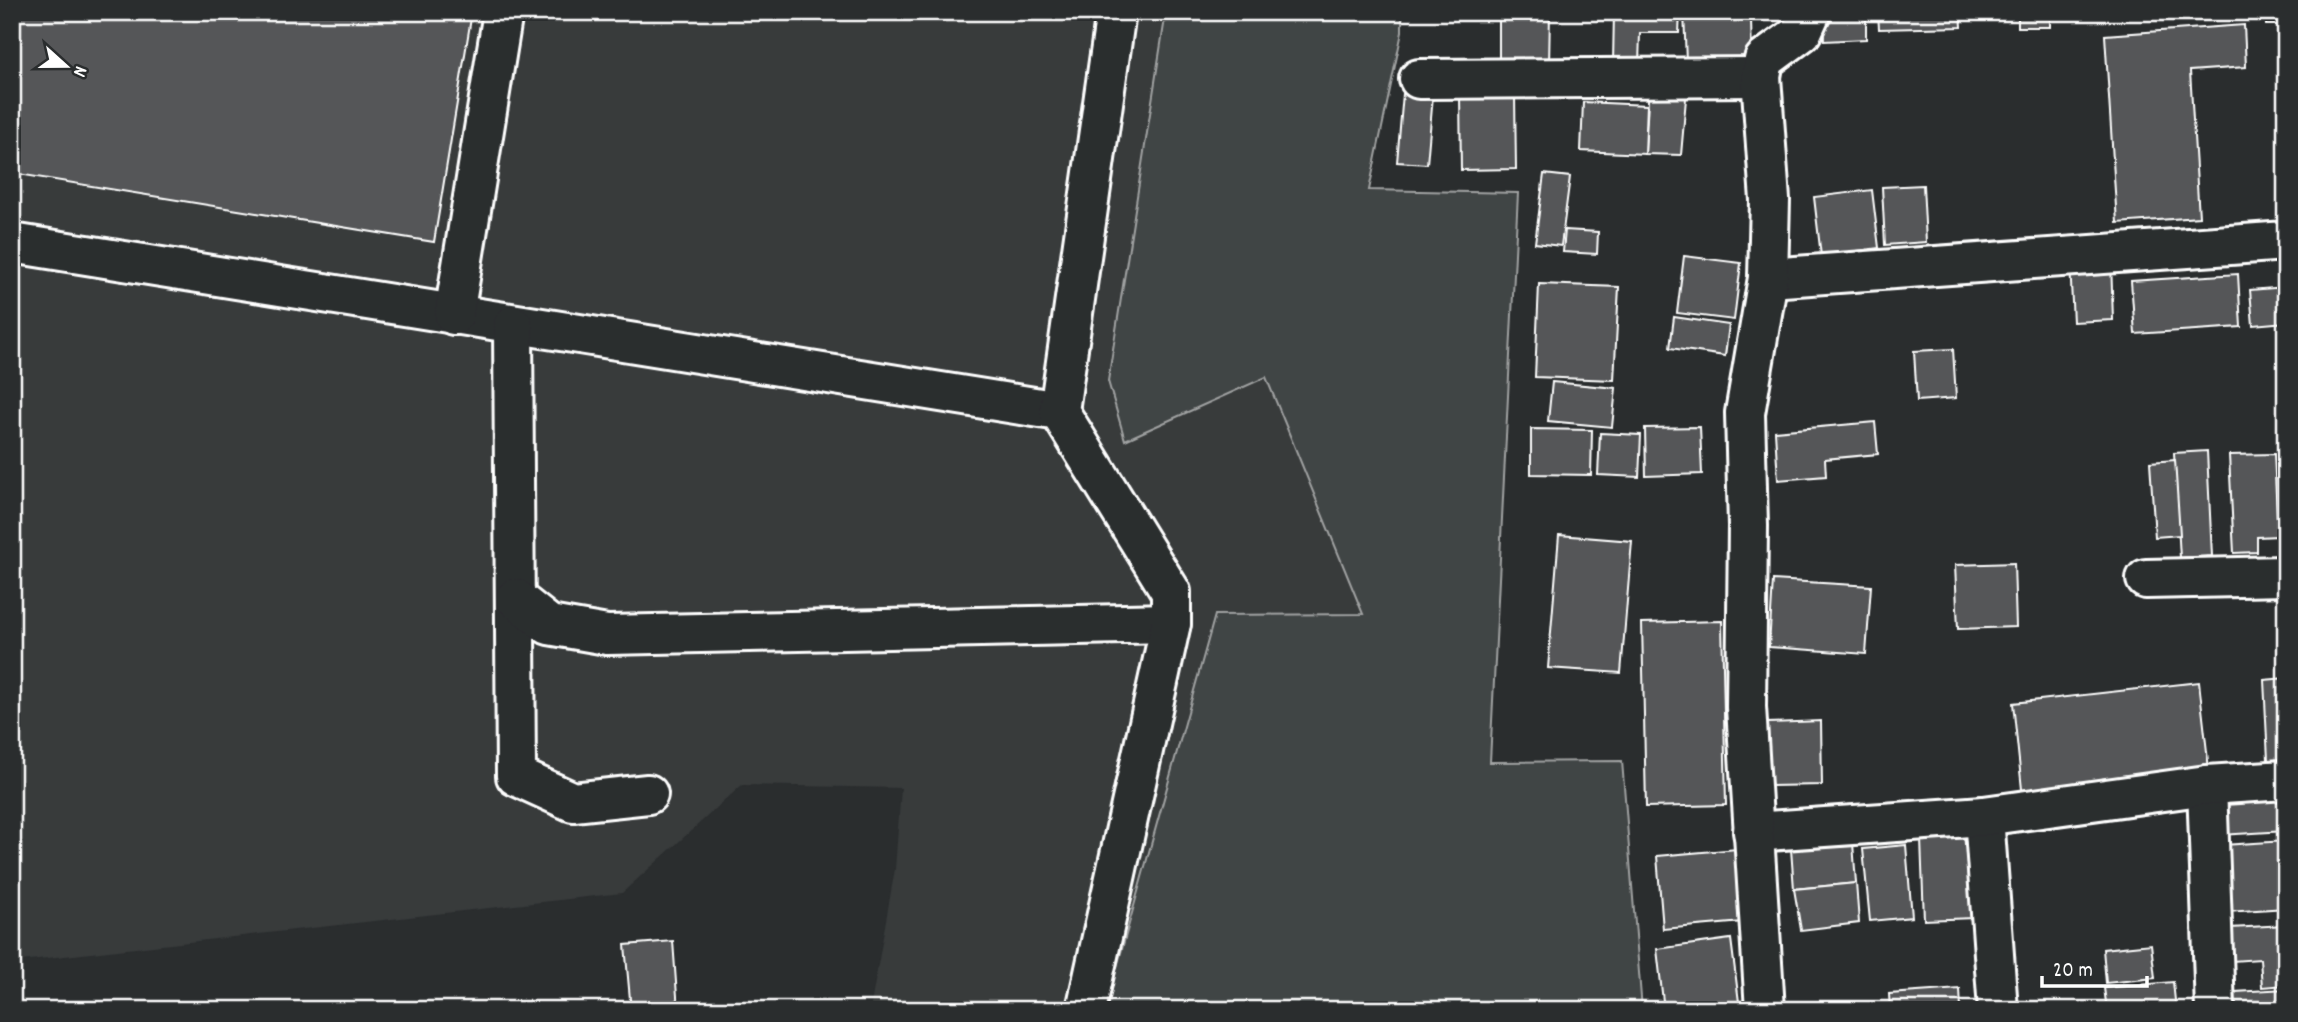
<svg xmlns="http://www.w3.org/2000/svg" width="2298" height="1022" font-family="Dekko,sans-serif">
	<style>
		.built { fill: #373a3b }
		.green { fill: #414445; stroke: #a0a2a2; stroke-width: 2 }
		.building { fill: #555758; stroke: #fff; stroke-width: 2 }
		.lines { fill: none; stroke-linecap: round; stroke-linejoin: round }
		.minor-casing { stroke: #fff; stroke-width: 44 }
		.minor { stroke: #2a2d2e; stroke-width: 38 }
	</style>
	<rect width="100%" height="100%" fill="#2a2d2e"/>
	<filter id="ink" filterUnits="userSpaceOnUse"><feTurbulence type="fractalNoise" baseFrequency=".0143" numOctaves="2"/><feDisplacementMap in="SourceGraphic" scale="14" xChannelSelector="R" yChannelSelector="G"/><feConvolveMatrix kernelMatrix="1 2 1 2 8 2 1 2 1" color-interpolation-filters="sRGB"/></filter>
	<g filter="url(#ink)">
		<path class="built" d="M12,12H1402V32L1369,190L1518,193L1497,623L1105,1010H870L895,869L901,788L742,785L622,893L12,962Z"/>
		<path class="green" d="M1166,12H1402V32L1369,190L1518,193L1490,762L1622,761L1642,1010H1105L1215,615L1363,614L1266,377L1125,440L1108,381Z"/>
		<g class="building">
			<path d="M12,12H472L434,242L12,173Z"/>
			<path d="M1499,12H1550L1549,66L1499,65Z"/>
			<path d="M1614,12H1680L1679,33H1640L1639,64H1613Z"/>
			<path d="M1684,12H1702V19L1751,18L1752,60L1686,62Z"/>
			<path d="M1823,12H1866V39L1824,41Z"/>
			<path d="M1878,12H1961L1962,27L1879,29Z"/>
			<rect x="2018" y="12" width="32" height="15"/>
			<rect x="2266" y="12" width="20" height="13"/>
			<path d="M2244,25L2246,67L2190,71L2199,217L2117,223L2105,35Z"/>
			<path d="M1404,82L1434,84L1427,164L1397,162Z"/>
			<path d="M1649,83L1687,87L1681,155L1645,154Z"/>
			<path d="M1460,95H1515L1516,169L1461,170Z"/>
			<path d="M1583,102L1647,105L1645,154L1581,151Z"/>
			<path d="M1544,174L1570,177L1561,246L1535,243Z"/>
			<path d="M1923,185L1926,242L1885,245L1882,187Z"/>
			<path d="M1872,190L1879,248L1821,256L1814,197Z"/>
			<path d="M1565,230L1598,232L1597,254L1563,252Z"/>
			<path d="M1684,256L1741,263L1734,320L1677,313Z"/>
			<path d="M2111,261L2113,320L2073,322L2070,263Z"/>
			<path d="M2238,274L2241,327L2135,334L2131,281Z"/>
			<path d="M1539,284L1619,287L1614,380L1535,377Z"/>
			<path d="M2286,287V322L2253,325L2250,290Z"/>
			<path d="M1674,317L1729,325L1725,356L1670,348Z"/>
			<path d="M1953,349L1956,398L1917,401L1914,351Z"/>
			<path d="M1552,382L1616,388L1612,427L1548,421Z"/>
			<path d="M1875,422L1878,454L1825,459L1826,476L1778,480L1775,431Z"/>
			<path d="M1700,427L1702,474L1646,476L1645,428Z"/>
			<path d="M1531,429L1592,430L1591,475L1531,474Z"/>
			<path d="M1600,433L1641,435L1639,477L1598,475Z"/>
			<path d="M2207,451L2212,556L2180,558L2174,453Z"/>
			<path d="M2274,454L2278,536L2257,537V552L2234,553L2229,455Z"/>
			<path d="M2175,460L2180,535L2155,537L2150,462Z"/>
			<path d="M1559,535L1632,541L1621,673L1548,668Z"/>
			<path d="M2014,563L2016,627L1958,629L1955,565Z"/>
			<path d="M1773,580L1871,586L1866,654L1769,647Z"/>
			<path d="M1722,621L1726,805L1646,807L1642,623Z"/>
			<path d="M2286,678V759L2268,760L2264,680Z"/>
			<path d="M2199,682L2210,778L2023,799L2013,703Z"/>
			<path d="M1821,721L1822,785L1769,786L1768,723Z"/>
			<path d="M2286,793V831L2220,835L2218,797Z"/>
			<path d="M1970,837L1973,918L1924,920L1921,839Z"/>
			<path d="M2286,841V908L2227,912L2223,845Z"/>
			<path d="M1853,843L1856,883L1794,889L1791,849Z"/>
			<path d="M1906,845L1912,917L1870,921L1863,849Z"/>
			<path d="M1737,849L1743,922L1663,929L1657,856Z"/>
			<path d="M1856,883L1859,923L1801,930L1794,889Z"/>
			<path d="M2286,925V985L2262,987L2260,959L2232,961L2230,928Z"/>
			<path d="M1731,939L1740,1010H1664L1657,949Z"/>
			<path d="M673,941L678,1010H631L625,945Z"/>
			<path d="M2151,944L2155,978L2106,983L2103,949Z"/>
			<path d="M2173,982L2176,1010H2107L2104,988Z"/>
			<path d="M1960,989L1961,1010H1890L1889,994Z"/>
			<path d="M2286,989V1010H2236L2235,992Z"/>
		</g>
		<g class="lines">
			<defs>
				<g id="minor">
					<path d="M1419,79L1761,77"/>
					<path d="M12,243L1059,411"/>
					<path d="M1768,278L2286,241"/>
					<path d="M454,315L503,12"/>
					<path d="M513,325L516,776L573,802L648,794"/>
					<path d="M2146,579L2286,576"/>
					<path d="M515,598L549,625L607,635L1171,623"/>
					<path d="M2207,785L2215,1010"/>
					<path d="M1984,816L1998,1010"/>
					<path d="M1753,832L1984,816L2207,785L2286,780"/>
					<path d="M1086,1010L1171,623V592L1059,411L1116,12"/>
					<path d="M1765,1010L1746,707L1748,526L1745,413L1768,278L1770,200L1761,77L1764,60L1802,32L1811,12"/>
				</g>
			</defs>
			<use href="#minor" class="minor-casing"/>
			<use href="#minor" class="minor"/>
		</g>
	</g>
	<rect width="2298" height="1022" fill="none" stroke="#2a2d2e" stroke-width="42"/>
	<rect x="21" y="21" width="2256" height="980" fill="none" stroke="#fff" stroke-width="2.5" filter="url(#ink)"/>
	<g transform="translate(66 66) rotate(111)" stroke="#2a2d2e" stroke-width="5" paint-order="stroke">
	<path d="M0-5L12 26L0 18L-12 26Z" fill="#ffffff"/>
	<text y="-10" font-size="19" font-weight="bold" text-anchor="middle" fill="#ffffff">N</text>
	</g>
	<path d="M2042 976v10h105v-10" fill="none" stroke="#ffffff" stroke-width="3.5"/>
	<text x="2053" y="976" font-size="21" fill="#ffffff" stroke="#2a2d2e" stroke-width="5" paint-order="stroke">20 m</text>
</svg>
